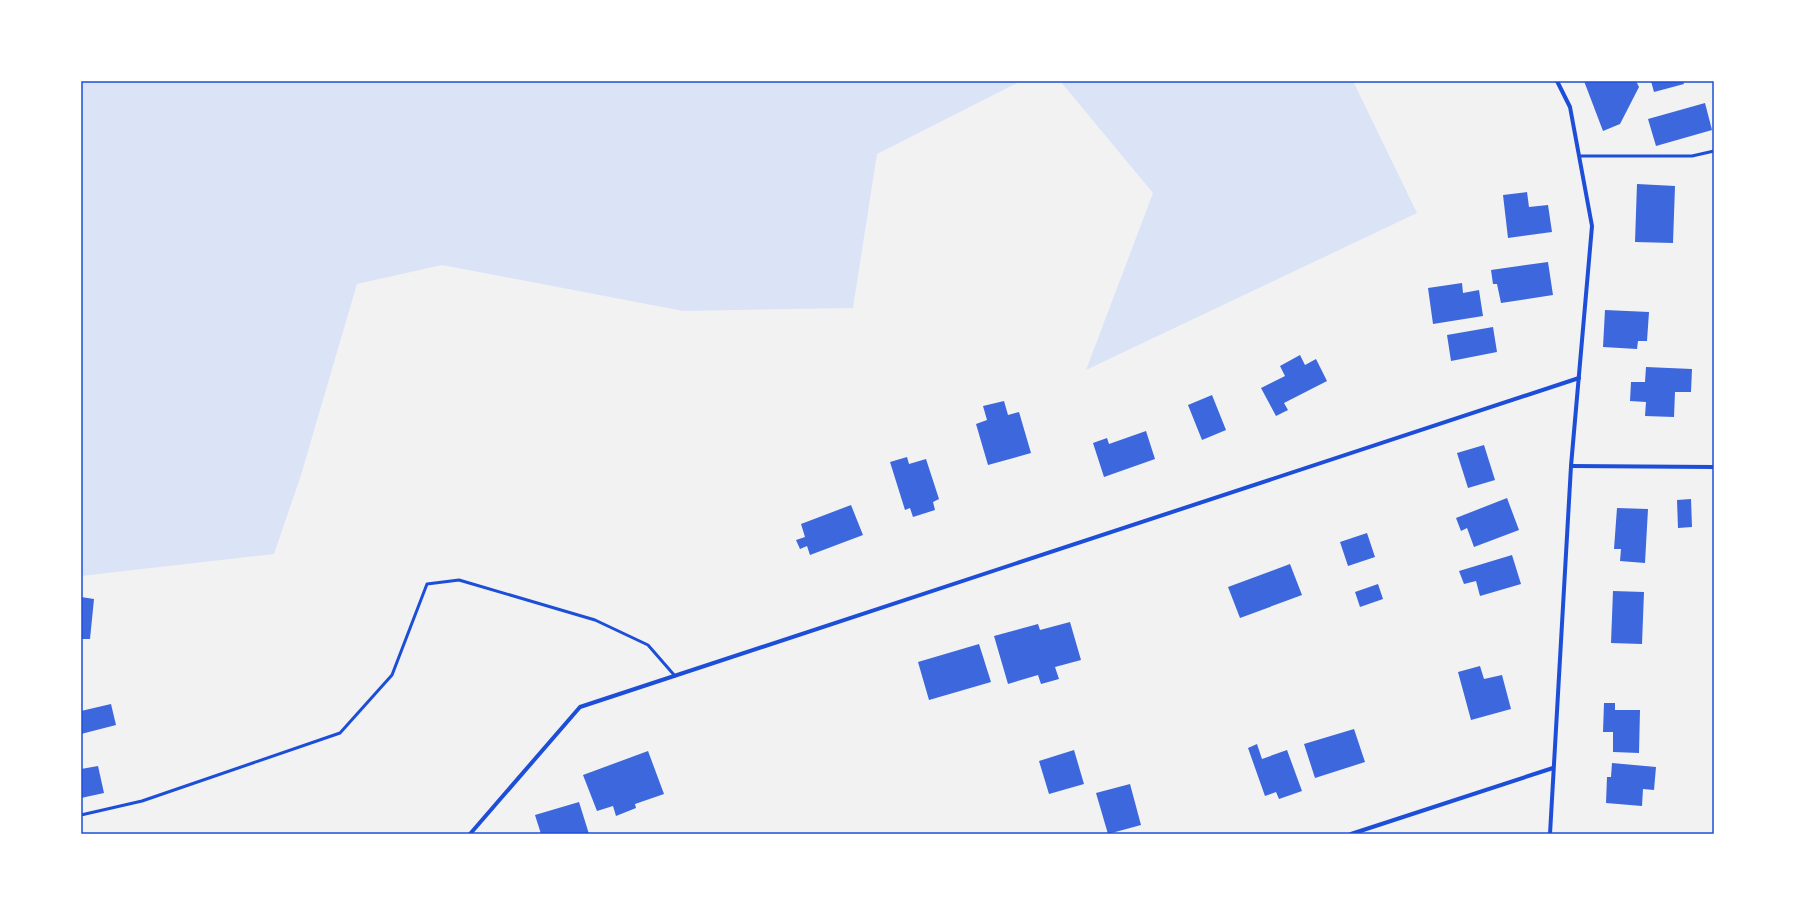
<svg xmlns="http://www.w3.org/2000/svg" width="1795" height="915" font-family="'Fira Sans',sans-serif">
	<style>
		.green { fill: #dbe4f7 }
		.building { fill: #3d67dc }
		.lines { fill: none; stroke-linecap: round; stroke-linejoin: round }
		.service { stroke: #1d4ed8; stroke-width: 3 }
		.minor { stroke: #1d4ed8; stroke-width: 4 }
		.neatline { fill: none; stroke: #1d4ed8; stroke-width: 1.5 }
	</style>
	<rect width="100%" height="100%" fill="#f2f2f2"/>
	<g class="green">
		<path d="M81,81H1021L877,154L853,308L683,311L442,265L357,284L301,475L274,554L81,576Z"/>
		<path d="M1060,81H1353L1417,213L1086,370L1153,193Z"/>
	</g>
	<g class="building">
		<path d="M1584,81H1636L1639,87L1620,124L1603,131Z"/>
		<path d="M1651,81H1683L1684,84L1654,92Z"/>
		<path d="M1705,103L1712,130L1656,146L1648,119Z"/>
		<path d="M1637,184L1675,186L1673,243L1635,242Z"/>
		<path d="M1527,192L1529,207L1548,205L1552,232L1508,238L1503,195Z"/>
		<path d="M1548,262L1553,295L1501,303L1497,284H1493L1491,270Z"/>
		<path d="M1462,283L1463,293L1479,290L1483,316L1433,324L1428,288Z"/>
		<path d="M1605,310L1649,312L1647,341H1638L1637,349L1603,347Z"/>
		<path d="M1493,327L1497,352L1451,361L1447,335Z"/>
		<path d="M1300,355L1305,365L1316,359L1327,381L1284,403L1288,410L1276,416L1261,388L1285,376L1280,366Z"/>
		<path d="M1646,367L1692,369L1691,392H1675L1674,417L1645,416L1646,402L1630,401L1631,382H1645Z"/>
		<path d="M1212,395L1226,430L1202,440L1188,405Z"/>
		<path d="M1004,401L1008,415L1019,412L1031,453L988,465L976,424L987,420L983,406Z"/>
		<path d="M1146,431L1155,459L1104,477L1093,443L1107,438L1109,444Z"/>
		<path d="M1484,445L1495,480L1468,488L1457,453Z"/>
		<path d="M907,457L909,464L926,459L939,499L933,502L935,510L913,517L910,508L905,510L890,462Z"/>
		<path d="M1507,498L1519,530L1474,547L1467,528L1461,531L1456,518Z"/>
		<path d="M1691,499L1692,527L1678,528L1677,500Z"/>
		<path d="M851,505L863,535L810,555L807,546L800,549L796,540L805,537L801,524Z"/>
		<path d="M1617,508L1648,509L1645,563L1620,561L1621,549H1614Z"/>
		<path d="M1367,533L1375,557L1348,566L1340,542Z"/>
		<path d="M1512,555L1521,584L1480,596L1476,581L1464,584L1459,571Z"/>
		<path d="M1290,564L1302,595L1240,618L1228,587Z"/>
		<path d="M1378,584L1383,599L1360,607L1355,592Z"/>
		<path d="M1613,591L1644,592L1642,644L1611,643Z"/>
		<path d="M81,597L94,599L90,639H81Z"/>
		<path d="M1070,622L1081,660L1055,667L1059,679L1041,684L1038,675L1008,684L994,636L1038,624L1040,630Z"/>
		<path d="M979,644L991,682L929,700L918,662Z"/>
		<path d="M1480,666L1484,679L1502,675L1511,709L1471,720L1458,672Z"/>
		<path d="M1604,703H1615V710H1640L1639,753L1613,752V732H1603Z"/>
		<path d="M111,704L116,725L81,734V711Z"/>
		<path d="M1354,729L1365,762L1315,778L1304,744Z"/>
		<path d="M1257,744L1262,759L1287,750L1302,791L1279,799L1276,792L1265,796L1248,748Z"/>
		<path d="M1074,750L1084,784L1049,794L1039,761Z"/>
		<path d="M648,751L664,794L635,804L636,808L616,816L613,806L597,811L583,775Z"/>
		<path d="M1612,763L1656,767L1654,790L1643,789L1642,806L1606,803L1607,777H1611Z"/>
		<path d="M98,766L104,793L81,798V769Z"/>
		<path d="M1130,784L1141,825L1108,834L1096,793Z"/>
		<path d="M579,802L589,834H541L535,815Z"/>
	</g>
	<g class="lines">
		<g class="service">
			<path d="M1580,156H1692L1714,151"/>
			<path d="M81,815L142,801L340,733L392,675L427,584L459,580L595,620L648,645L675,676"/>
		</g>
		<g class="minor">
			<path d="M1571,466L1714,467"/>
			<path d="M470,834L580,707L1579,378"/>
			<path d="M1351,834L1553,768"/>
			<path d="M1550,834L1571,466L1592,226L1570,107L1557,81"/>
		</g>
	</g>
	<rect width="1795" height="915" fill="none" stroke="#ffffff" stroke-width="164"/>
	<rect x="82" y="82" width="1631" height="751" class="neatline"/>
</svg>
